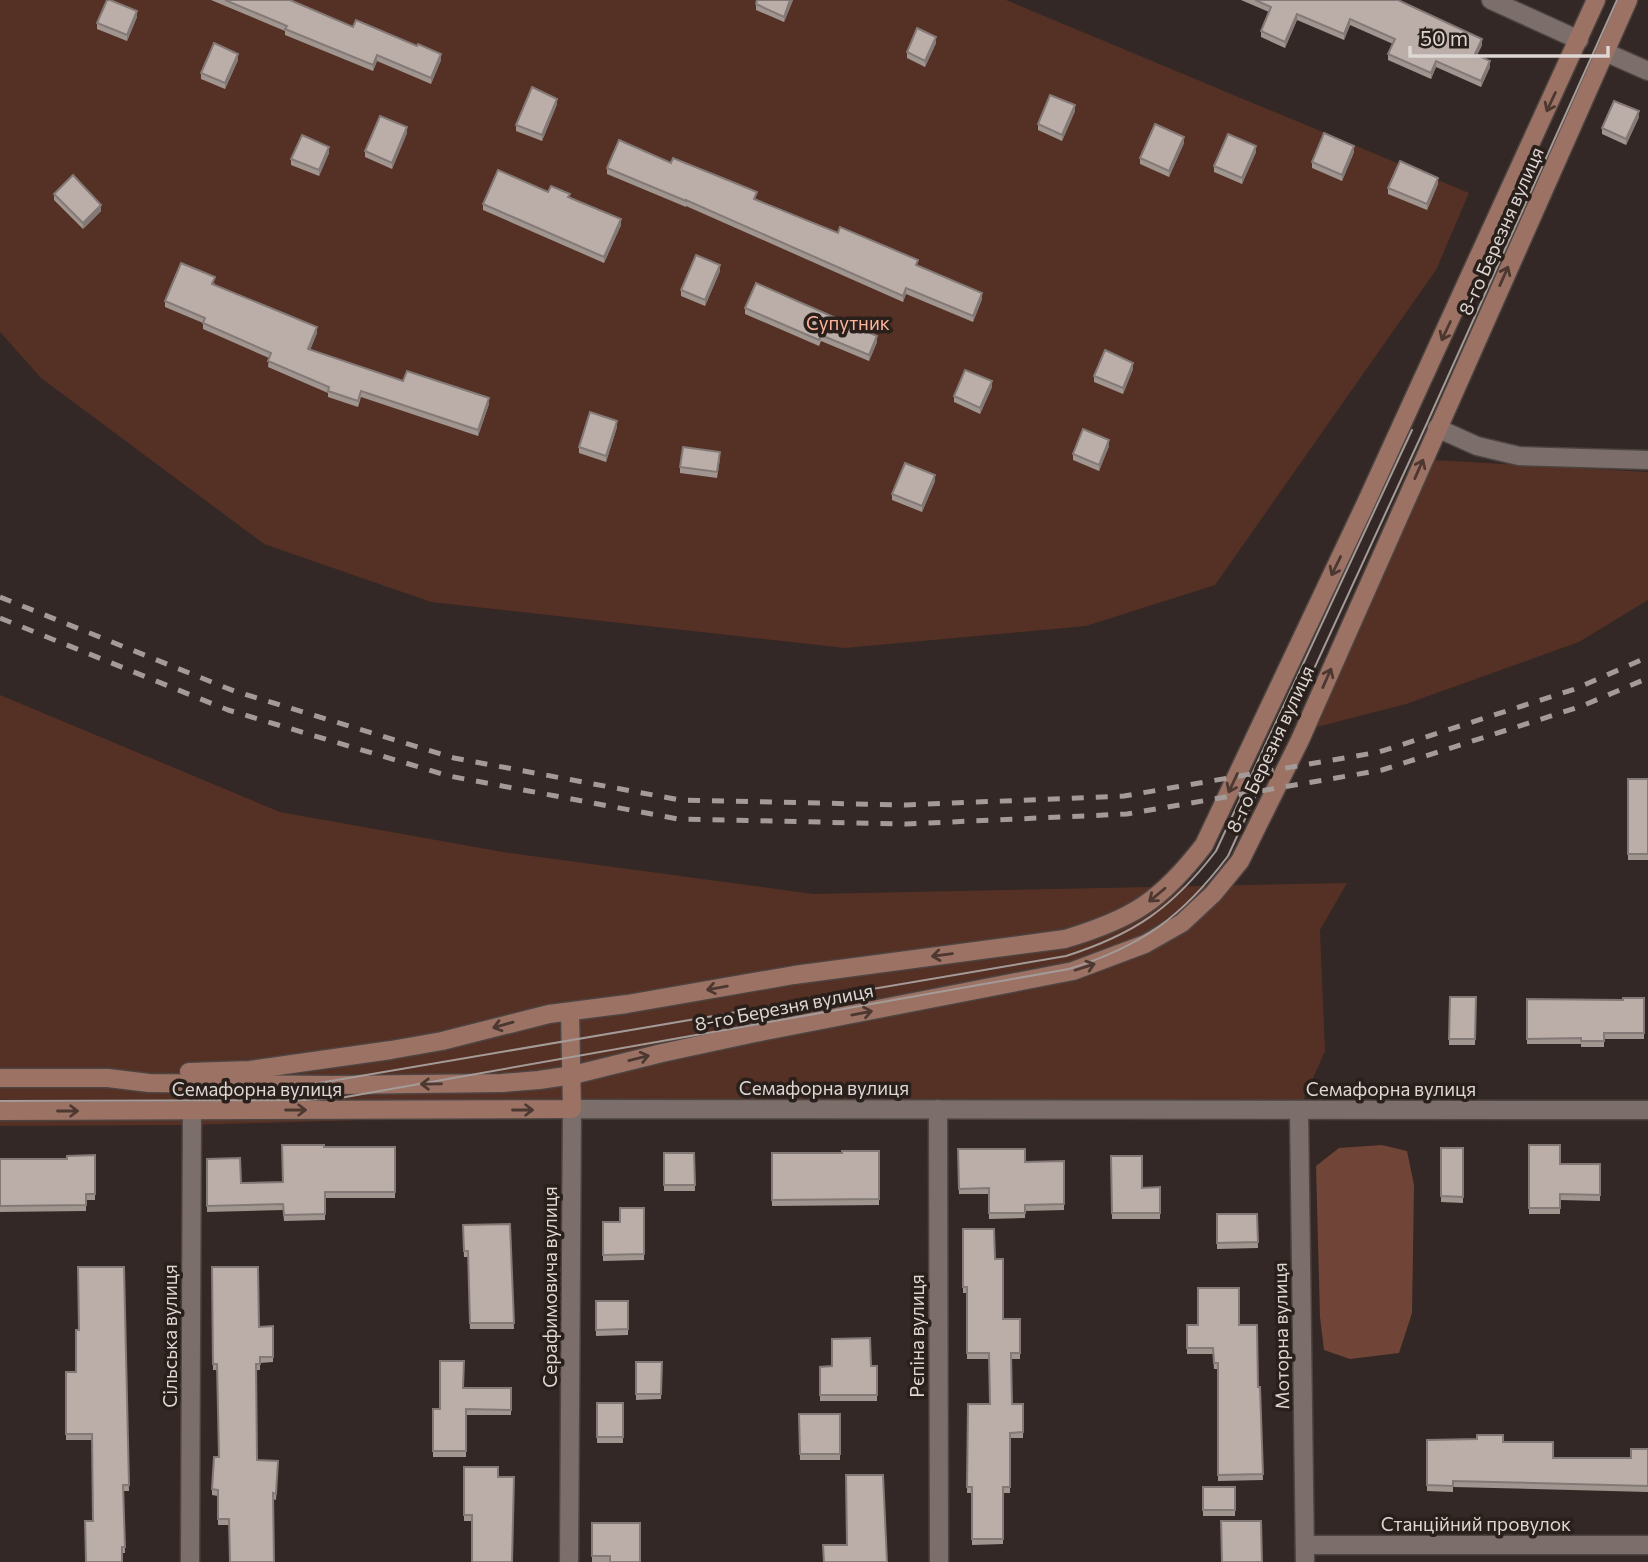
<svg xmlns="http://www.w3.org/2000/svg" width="1648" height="1562" font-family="Commissioner,sans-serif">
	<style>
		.green { fill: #553024 }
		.forest { fill: #704538 }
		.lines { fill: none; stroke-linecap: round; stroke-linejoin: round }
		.minor-casing { stroke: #4d4441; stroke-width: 21 }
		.tertiary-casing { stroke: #4d4441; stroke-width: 21 }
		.secondary-casing { stroke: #4d4441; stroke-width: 21 }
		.minor { stroke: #7c6f6b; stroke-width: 18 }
		.tertiary { stroke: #7c6f6b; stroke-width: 18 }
		.secondary { stroke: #9c7265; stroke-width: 18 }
		.tram { stroke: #a49b98; stroke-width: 2 }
		.rail { stroke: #a49b98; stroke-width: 5; stroke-dasharray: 12 12; stroke-linecap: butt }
		.wall { fill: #a19590 }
		.shaded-wall { fill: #837976 }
		.building { fill: #bbada8; stroke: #837976; stroke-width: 2 }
		.oneway { stroke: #4c3831 }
		.labels { text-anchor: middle; stroke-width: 7; stroke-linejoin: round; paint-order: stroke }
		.street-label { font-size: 19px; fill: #ddd6d3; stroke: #291f1b }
		.park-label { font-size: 19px; fill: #fdb29b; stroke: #291f1b }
	</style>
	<rect width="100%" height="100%" fill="#332825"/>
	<g class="green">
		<path d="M0,0H1006L1469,193L1436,270L1215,585L1086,626L845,648L431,602L264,544L41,378L0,332Z"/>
		<path d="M1433,460L1648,472V600L1579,642L1406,704L1313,728Z"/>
		<path d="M0,695L280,812L503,852L813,894L1347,883L1320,930L1325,1051L1299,1110L731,1109L192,1125L0,1126Z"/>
	</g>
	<path class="forest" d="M1382,1145L1407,1151L1414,1185L1412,1313L1399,1353L1350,1359L1324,1350L1320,1317L1316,1166L1339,1148Z"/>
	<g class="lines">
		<defs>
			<g id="minor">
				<path d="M1491,0L1579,40"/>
				<path d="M1605,52L1648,71"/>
				<path d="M938,1109L939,1562"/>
				<path d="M1299,1110L1305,1562"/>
				<path d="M1305,1545H1648"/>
				<path d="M190,1562L192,1111"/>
			</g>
			<g id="tertiary">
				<path d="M1437,428L1477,446L1519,456L1648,460"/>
				<path d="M569,1562L572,1109L1648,1110"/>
			</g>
			<g id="secondary">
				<path d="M189,1072L250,1070L391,1050L442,1041L549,1014L627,1004L794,975L1065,939C1132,919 1161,901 1204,845L1365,505L1596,0"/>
				<path d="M0,1078H108L149,1083L333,1085L502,1083L539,1080L573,1075L662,1053L755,1033L1073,971L1145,944L1182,923L1213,894L1240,861L1300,740L1628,0"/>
				<path d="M0,1111L572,1109L570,1012"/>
			</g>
		</defs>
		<use href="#minor" class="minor-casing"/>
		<use href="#tertiary" class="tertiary-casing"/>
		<use href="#secondary" class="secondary-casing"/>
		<use href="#minor" class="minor"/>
		<use href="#tertiary" class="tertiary"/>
		<use href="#secondary" class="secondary"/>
		<g class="tram">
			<path d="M252,1090H278L1066,956C1135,934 1172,908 1216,851L1412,430"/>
			<path d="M0,1101L305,1100L340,1098L1069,969C1142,946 1182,917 1228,856L1427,423L1617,0"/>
		</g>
		<g class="rail">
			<path d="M0,597L234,691L454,758L680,800L906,805L1124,796L1379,752L1575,689L1648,657"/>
			<path d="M0,618L228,710L449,776L678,819L906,824L1127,814L1382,770L1582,706L1648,678"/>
		</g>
	</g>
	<g class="wall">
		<path d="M211,0H290L353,27L441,60L431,84L377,61L373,71L285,35V31Z"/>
		<path d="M757,0H793L784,22L756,10V4Z"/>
		<path d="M1241,0H1398L1482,45L1477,55L1490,67L1481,87L1436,67L1431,79L1388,60V54L1393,44L1350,25L1344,40L1297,20L1285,48L1261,37V31L1269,12Z"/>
		<path d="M137,17L127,41L97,29V23Z"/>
		<path d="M936,43L925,67L907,58V52Z"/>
		<path d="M238,60L225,89L201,79V73Z"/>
		<path d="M557,104L542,141L516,131V125Z"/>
		<path d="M1075,111L1062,141L1038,130V124Z"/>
		<path d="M1639,117L1626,145L1602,134V128Z"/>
		<path d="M407,133L392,169L365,157V151Z"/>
		<path d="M1184,143L1169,177L1140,164V158Z"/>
		<path d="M1256,152L1242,184L1214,172V166Z"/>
		<path d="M1354,152L1342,181L1312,168V162Z"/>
		<path d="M329,153L319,176L291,165V159Z"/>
		<path d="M607,168L756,199L918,266L982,299L973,322L906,294L903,302L686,206V207L607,174Z"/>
		<path d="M1438,184L1427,210L1388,194V188Z"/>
		<path d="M548,192L570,197L621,225L604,263L483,210V204Z"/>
		<path d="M54,194L101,211L83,229L54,200Z"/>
		<path d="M720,271L705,306L681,296V290Z"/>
		<path d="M215,283L214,285L317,333L310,350L403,381L489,404L478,436L361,397L358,407L328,397V393L268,367L269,358L203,329V323L165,307V301Z"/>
		<path d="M745,308L877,342L869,361L821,341L819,346L745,314Z"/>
		<path d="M1133,369L1123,394L1094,382V376Z"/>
		<path d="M992,387L980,414L954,402V396Z"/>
		<path d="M617,427L606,462L579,453V447Z"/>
		<path d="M1109,446L1099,471L1073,460V454Z"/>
		<path d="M720,458L717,478L680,473V467Z"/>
		<path d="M935,481L922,512L892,500V494Z"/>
		<rect x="1628" y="779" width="20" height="81"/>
		<path d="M1450,997H1476L1475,1045H1449Z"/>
		<path d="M1644,998V1039H1604V1047H1581V1044H1527V999L1623,1000Z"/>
		<path d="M1529,1145L1560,1164H1600V1201L1560,1200V1214H1529Z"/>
		<path d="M324,1147H395V1198H325V1220L284,1221L283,1210L207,1212V1159L241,1183L283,1182Z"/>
		<path d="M1441,1148H1463V1203L1441,1202Z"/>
		<path d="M958,1149L1025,1162L1064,1161V1210L1025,1211V1218L989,1219V1194H959Z"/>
		<path d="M879,1151V1205L772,1206V1153H842Z"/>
		<path d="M664,1153H694L695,1191H664Z"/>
		<path d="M95,1155V1200H86V1211L0,1212V1159H67Z"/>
		<path d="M1111,1156L1142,1188L1160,1187V1219H1112Z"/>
		<path d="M644,1208V1260L603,1261V1222H620Z"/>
		<path d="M1217,1214H1257L1258,1248L1217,1249Z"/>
		<path d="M510,1224L514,1329H470L468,1257H464L463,1225Z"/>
		<path d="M963,1229L995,1259L1003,1319H1020V1359H1012V1404H1023V1438H1010V1493H1003V1544L972,1545V1493H967L968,1404H990L989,1359H967V1293H963Z"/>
		<path d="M124,1267L129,1491H123L125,1553H122L93,1521L92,1440H66V1372H76L79,1330Z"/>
		<path d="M212,1267L259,1327L273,1326V1362L260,1363V1370H256L257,1460L278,1461L276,1500L273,1499L229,1525H218V1496L212,1495V1489L219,1457L217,1370H213Z"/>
		<path d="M596,1301H628V1335L596,1336Z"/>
		<path d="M1187,1325H1239L1258,1387H1260L1263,1480L1218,1481V1369H1214L1213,1354H1187Z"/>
		<path d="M636,1362H662L661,1399L636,1400Z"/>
		<path d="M832,1366H877V1401H820V1367Z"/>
		<path d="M463,1388H511V1415H466V1457H433V1409H440Z"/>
		<rect x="597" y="1403" width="26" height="40"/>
		<path d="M799,1414H840V1460H800Z"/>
		<path d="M1427,1440L1503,1442L1553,1458H1631L1648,1449V1492L1453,1487V1492L1427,1491Z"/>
		<path d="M464,1467H498L472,1521H464Z"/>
		<rect x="1203" y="1487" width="32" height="29"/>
		<path d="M592,1523L640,1562H592Z"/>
	</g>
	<g class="shaded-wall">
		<path d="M790,0H793L784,22V17Z"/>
		<path d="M137,11V17L127,41V35Z"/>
		<path d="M1297,14V20L1285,48V42Z"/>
		<path d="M1350,19V25L1344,40V34Z"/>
		<path d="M936,37V43L925,67V61Z"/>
		<path d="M1482,39V45L1475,60V54Z"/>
		<path d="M238,54V60L225,89V83Z"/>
		<path d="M441,54V60L431,84V78Z"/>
		<path d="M377,55V61L373,71V65Z"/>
		<path d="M1436,61V67L1431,79V73Z"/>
		<path d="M1490,61V67L1481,87V81Z"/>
		<path d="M557,99V104L542,141V135Z"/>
		<path d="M1075,105V111L1062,141V135Z"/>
		<path d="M1639,111V117L1626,145V139Z"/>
		<path d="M407,127V133L392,169V163Z"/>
		<path d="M1184,137V143L1169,177V171Z"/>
		<path d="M1256,146V152L1242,184V178Z"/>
		<path d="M1354,146V152L1342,181V175Z"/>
		<path d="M329,147V153L319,176V170Z"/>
		<path d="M1438,178V184L1427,210V204Z"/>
		<path d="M101,205V211L83,229V223Z"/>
		<path d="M621,219V225L604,263V257Z"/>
		<path d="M720,265V271L705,306V300Z"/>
		<path d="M906,288V294L903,302V296Z"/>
		<path d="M982,293V299L973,322V316Z"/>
		<path d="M317,327V333L308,355V349Z"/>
		<path d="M877,336V342L869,361V355Z"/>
		<path d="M1133,363V369L1123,394V388Z"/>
		<path d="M992,381V387L980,414V408Z"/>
		<path d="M489,398V404L478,436V430Z"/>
		<path d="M617,421V427L606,462V456Z"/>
		<path d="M1109,440V446L1099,471V465Z"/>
		<path d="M935,475V481L922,512V506Z"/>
	</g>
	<g class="building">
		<path d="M107,0H110L137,11L127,35L97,23Z"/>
		<path d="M225,0H290L353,27L356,20L417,46L418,44L441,54L431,78L377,55L373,65L285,29L287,26Z"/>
		<path d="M757,0H790L784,17L756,4Z"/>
		<path d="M1255,0H1398L1482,39L1475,54L1490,61L1481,81L1436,61L1431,73L1388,54L1395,39L1350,19L1344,34L1297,14L1285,42L1261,31L1271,7Z"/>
		<path d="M917,28L936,37L925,61L907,52Z"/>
		<path d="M214,43L238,54L225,83L201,73Z"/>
		<path d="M532,87L557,99L542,135L516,125Z"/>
		<path d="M1050,95L1075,105L1062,135L1038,124Z"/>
		<path d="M1614,101L1639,111L1626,139L1602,128Z"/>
		<path d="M380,116L407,127L392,163L365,151Z"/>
		<path d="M1155,124L1184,137L1169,171L1140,158Z"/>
		<path d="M1324,133L1354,146L1342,175L1312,162Z"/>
		<path d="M1228,134L1256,146L1242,178L1214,166Z"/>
		<path d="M302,135L329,147L319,170L291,159Z"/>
		<path d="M619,140L671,163L673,158L735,183L757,192L754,199L838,233L840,227L918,260L916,265L982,293L973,316L906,288L903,296L686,200V201L607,168Z"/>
		<path d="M1400,161L1438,178L1427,204L1388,188Z"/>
		<path d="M498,170L548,192L551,186L570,194L568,197L621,219L604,257L483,204Z"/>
		<path d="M73,175L101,205L83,223L54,194Z"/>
		<path d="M696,255L720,265L705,300L681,290Z"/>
		<path d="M181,263L215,277L212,284L317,327L308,349L403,381L407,371L489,398L478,430L361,391L358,401L328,391L329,387L268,361L271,353L203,323L205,318L165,301Z"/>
		<path d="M756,283L877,336L869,355L821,335L819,340L745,308Z"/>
		<path d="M1105,350L1133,363L1123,388L1094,376Z"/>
		<path d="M965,370L992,381L980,408L954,396Z"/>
		<path d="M590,412L617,421L606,456L579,447Z"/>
		<path d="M1083,429L1109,440L1099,465L1073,454Z"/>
		<path d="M683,447L720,452L717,472L680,467Z"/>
		<path d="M905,463L935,475L922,506L892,494Z"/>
		<rect x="1628" y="779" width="20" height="75"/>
		<path d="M1450,997H1476L1475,1039H1449Z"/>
		<path d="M1623,998H1644V1033H1604V1041H1581V1038L1527,1039V999L1623,1000Z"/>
		<path d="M282,1145H324V1147H395V1192H325V1214L284,1215L283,1204L207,1206V1159L240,1158L241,1183L283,1182Z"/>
		<path d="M1529,1145H1560V1164H1600V1195L1560,1194V1208H1529Z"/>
		<path d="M1441,1148H1463V1197L1441,1196Z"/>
		<path d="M958,1149H1025V1162L1064,1161V1204L1025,1205V1213H989V1188L959,1189Z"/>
		<path d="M842,1151H879V1199L772,1200V1153H842Z"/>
		<path d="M664,1153H694L695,1185H664Z"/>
		<path d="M95,1155V1194H86V1205L0,1206V1159H67V1156Z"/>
		<path d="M1111,1156H1142V1188L1160,1187V1213H1112Z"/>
		<path d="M620,1208H644V1254L603,1255V1222H620Z"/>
		<path d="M1217,1214H1257L1258,1242L1217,1243Z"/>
		<path d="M510,1224L514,1323H470L468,1251H464L463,1225Z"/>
		<path d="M963,1229H994L995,1259H1003V1319H1020V1353H1011L1012,1404H1023V1432L1010,1433V1487H1003V1539H972V1487H967L968,1404H990L989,1353H967V1287H963Z"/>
		<path d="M78,1267H124L129,1485H123L125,1547H122V1562H86L85,1521H93L92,1434H66V1372H76V1330H79Z"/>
		<path d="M212,1267H258L259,1327L273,1326V1357H260V1364H256L257,1460L278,1461L276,1494L273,1493L274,1562H230L229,1519H218V1490L212,1489L214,1457H219L217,1364H213Z"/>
		<path d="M1198,1288H1239V1325H1257L1258,1387H1260L1263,1474L1218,1475V1363H1214L1213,1348H1187V1325H1198Z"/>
		<path d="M596,1301H628V1329L596,1330Z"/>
		<path d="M870,1338L871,1366H877V1395H820V1367L832,1366V1339Z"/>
		<path d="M440,1361H464L463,1388H511V1410L466,1409V1451H433V1409H440Z"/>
		<path d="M636,1362H662L661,1394H636Z"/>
		<rect x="597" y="1403" width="26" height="34"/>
		<path d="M799,1414H840V1454H800Z"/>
		<path d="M1477,1435H1503V1442H1553V1458H1631V1449H1648V1486L1453,1481V1486L1427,1485V1440L1477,1439Z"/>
		<path d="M464,1467H498V1477H514L512,1562H472V1515H464Z"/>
		<path d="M846,1475H883L887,1562H824L823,1545H847Z"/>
		<rect x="1203" y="1487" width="32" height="23"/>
		<path d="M1221,1521H1261L1262,1562H1222Z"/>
		<path d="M592,1523H640V1562H610V1556H592Z"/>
	</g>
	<defs><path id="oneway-shaft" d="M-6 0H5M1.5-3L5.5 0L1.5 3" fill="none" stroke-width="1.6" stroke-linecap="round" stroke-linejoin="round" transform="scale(1.75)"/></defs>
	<g class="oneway">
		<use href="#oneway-shaft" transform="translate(1551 102) rotate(115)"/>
		<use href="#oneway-shaft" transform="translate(1504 276) rotate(-66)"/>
		<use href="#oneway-shaft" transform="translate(1446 331) rotate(115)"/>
		<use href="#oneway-shaft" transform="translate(1419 469) rotate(-66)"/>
		<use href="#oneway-shaft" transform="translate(1336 566) rotate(116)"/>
		<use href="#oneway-shaft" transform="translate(1327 678) rotate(-66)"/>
		<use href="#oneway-shaft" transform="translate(1233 783) rotate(115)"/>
		<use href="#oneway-shaft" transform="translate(1157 895) rotate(140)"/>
		<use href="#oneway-shaft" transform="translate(942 955) rotate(173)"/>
		<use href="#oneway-shaft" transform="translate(1085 967) rotate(-18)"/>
		<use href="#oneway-shaft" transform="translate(717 988) rotate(170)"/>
		<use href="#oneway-shaft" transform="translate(862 1013) rotate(-11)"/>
		<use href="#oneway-shaft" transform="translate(503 1025) rotate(164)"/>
		<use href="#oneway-shaft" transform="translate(639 1058) rotate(-14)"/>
		<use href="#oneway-shaft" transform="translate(431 1084) rotate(179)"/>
		<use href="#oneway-shaft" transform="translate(296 1110)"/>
		<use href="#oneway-shaft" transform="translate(523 1110)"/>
		<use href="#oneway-shaft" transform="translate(68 1111)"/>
	</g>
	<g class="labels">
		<g class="street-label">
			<text transform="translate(1501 231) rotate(-66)" y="7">8-го Березня вулиця</text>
			<text transform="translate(1270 749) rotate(-65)" y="7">8-го Березня вулиця</text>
			<text transform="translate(784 1007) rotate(-11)" y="7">8-го Березня вулиця</text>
			<text x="824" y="1095">Семафорна вулиця</text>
			<text x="257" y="1096">Семафорна вулиця</text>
			<text x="1391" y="1096">Семафорна вулиця</text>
			<text transform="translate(550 1287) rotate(-90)" y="7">Серафимовича вулиця</text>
			<text transform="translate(170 1336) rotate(-90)" y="7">Сільська вулиця</text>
			<text transform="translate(917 1336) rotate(-90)" y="7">Рєпіна вулиця</text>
			<text transform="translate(1281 1336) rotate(-91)" y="7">Моторна вулиця</text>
			<text x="1476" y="1531">Станційний провулок</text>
		</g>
		<g class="park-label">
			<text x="848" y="330">Супутник</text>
		</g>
	</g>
	<path d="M1410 46v10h198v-10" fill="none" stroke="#ddd6d3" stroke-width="3.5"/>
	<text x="1420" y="46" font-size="21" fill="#ddd6d3" stroke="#291f1b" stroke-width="5" paint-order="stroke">50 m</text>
</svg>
